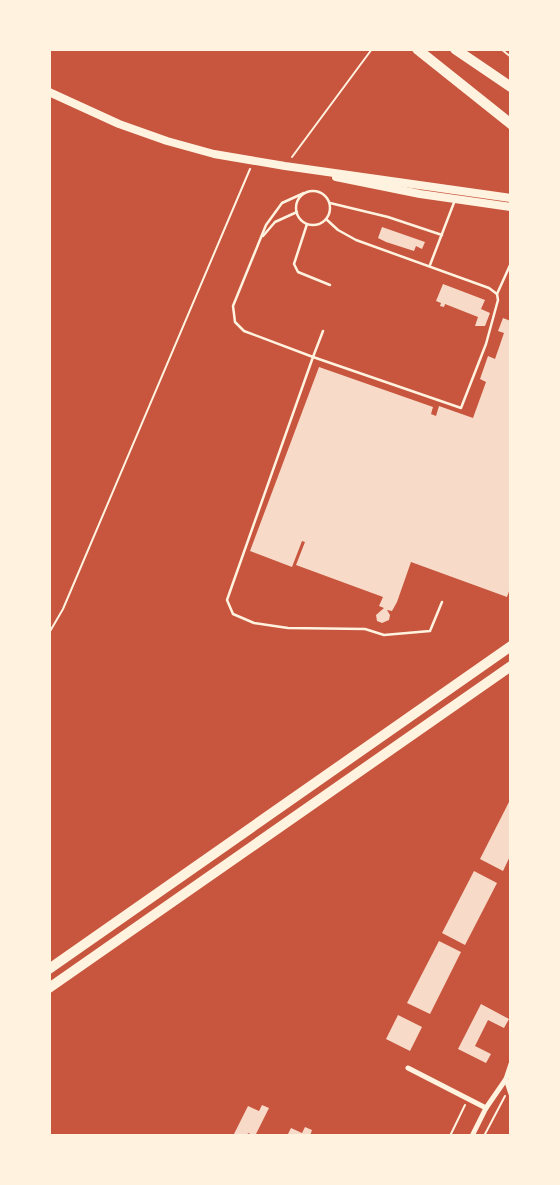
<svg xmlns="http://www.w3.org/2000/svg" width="560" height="1185" font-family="'Titillium Web',sans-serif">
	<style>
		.building { fill: #f7dbc8 }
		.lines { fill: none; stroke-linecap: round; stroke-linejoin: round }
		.path { stroke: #fff3e0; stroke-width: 2 }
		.service { stroke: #fff3e0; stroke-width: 2.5 }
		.minor { stroke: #fff3e0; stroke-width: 5 }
		.secondary { stroke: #fff3e0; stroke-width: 8 }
		.motorway { stroke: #fff3e0; stroke-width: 10 }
	</style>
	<rect width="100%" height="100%" fill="#c8553d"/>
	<g class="building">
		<path d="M382,227L425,242L422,249L416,246L414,251L386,242L378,238Z"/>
		<path d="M443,284L485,300L481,309L490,313L485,326H475L478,317L445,304L444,307L440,306L441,303L436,301Z"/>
		<path d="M503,318L511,321V586L507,597L411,562L397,602L392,611L387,610L390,615L389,620L382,623L377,621L376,615L384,608L379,606L383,597L296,565L305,542L302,541L292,567L250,551L319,367L433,407L431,414L436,416L439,406L473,418L486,382L480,379L488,356L495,359L504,333L498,331Z"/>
		<path d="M511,798V854L503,871L480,859Z"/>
		<path d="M474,871L497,883L465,945L442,933Z"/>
		<path d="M439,941L461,952L430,1014L407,1003Z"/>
		<path d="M481,1004L509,1019L504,1028L488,1020L475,1046L491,1054L486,1063L458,1049Z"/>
		<path d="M398,1015L422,1027L410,1051L386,1039Z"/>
		<path d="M262,1105L269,1108L255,1136L248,1133L247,1136L243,1134L242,1136L234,1134L248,1106L259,1111Z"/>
		<path d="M305,1127L312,1130L310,1136H287L291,1128L302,1133Z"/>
	</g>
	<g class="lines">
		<g class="path">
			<path d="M501,49L511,57"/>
			<path d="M292,157L372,49"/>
			<path d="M49,633L63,609L250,169"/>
			<path d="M450,1136L465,1105"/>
			<path d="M484,1136L505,1096"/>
		</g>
		<g class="service">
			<circle cx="313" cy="208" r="17"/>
			<path d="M304,193L282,203L266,225L233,306L235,322L244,331L313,357L227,600L233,614L254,623L288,628L365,629L384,635L430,631L442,602"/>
			<path d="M330,203L388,217L442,235"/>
			<path d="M307,224L294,264L298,272L330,285"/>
			<path d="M263,236L275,222L297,212"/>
			<path d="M430,265L455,200"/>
			<path d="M497,294L511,263"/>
			<path d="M323,331L313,357L461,408L486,344L498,300L497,294L489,288L356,240L338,230L326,219"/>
		</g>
		<g class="minor">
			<path d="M511,1064L506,1079L511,1094"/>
			<path d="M408,1068L486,1108L472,1136"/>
			<path d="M486,1108L506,1079"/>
		</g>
		<g class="secondary">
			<path d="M49,92L119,124L167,141L214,154L285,166L511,198"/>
			<path d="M336,177L420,194L511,207"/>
		</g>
		<g class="motorway">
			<path d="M417,49L511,124"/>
			<path d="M455,49L511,87"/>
			<path d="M49,969L511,646"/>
			<path d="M49,988L511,666"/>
		</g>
	</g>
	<rect width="560" height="1185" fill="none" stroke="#fff3e0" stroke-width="102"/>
</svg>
